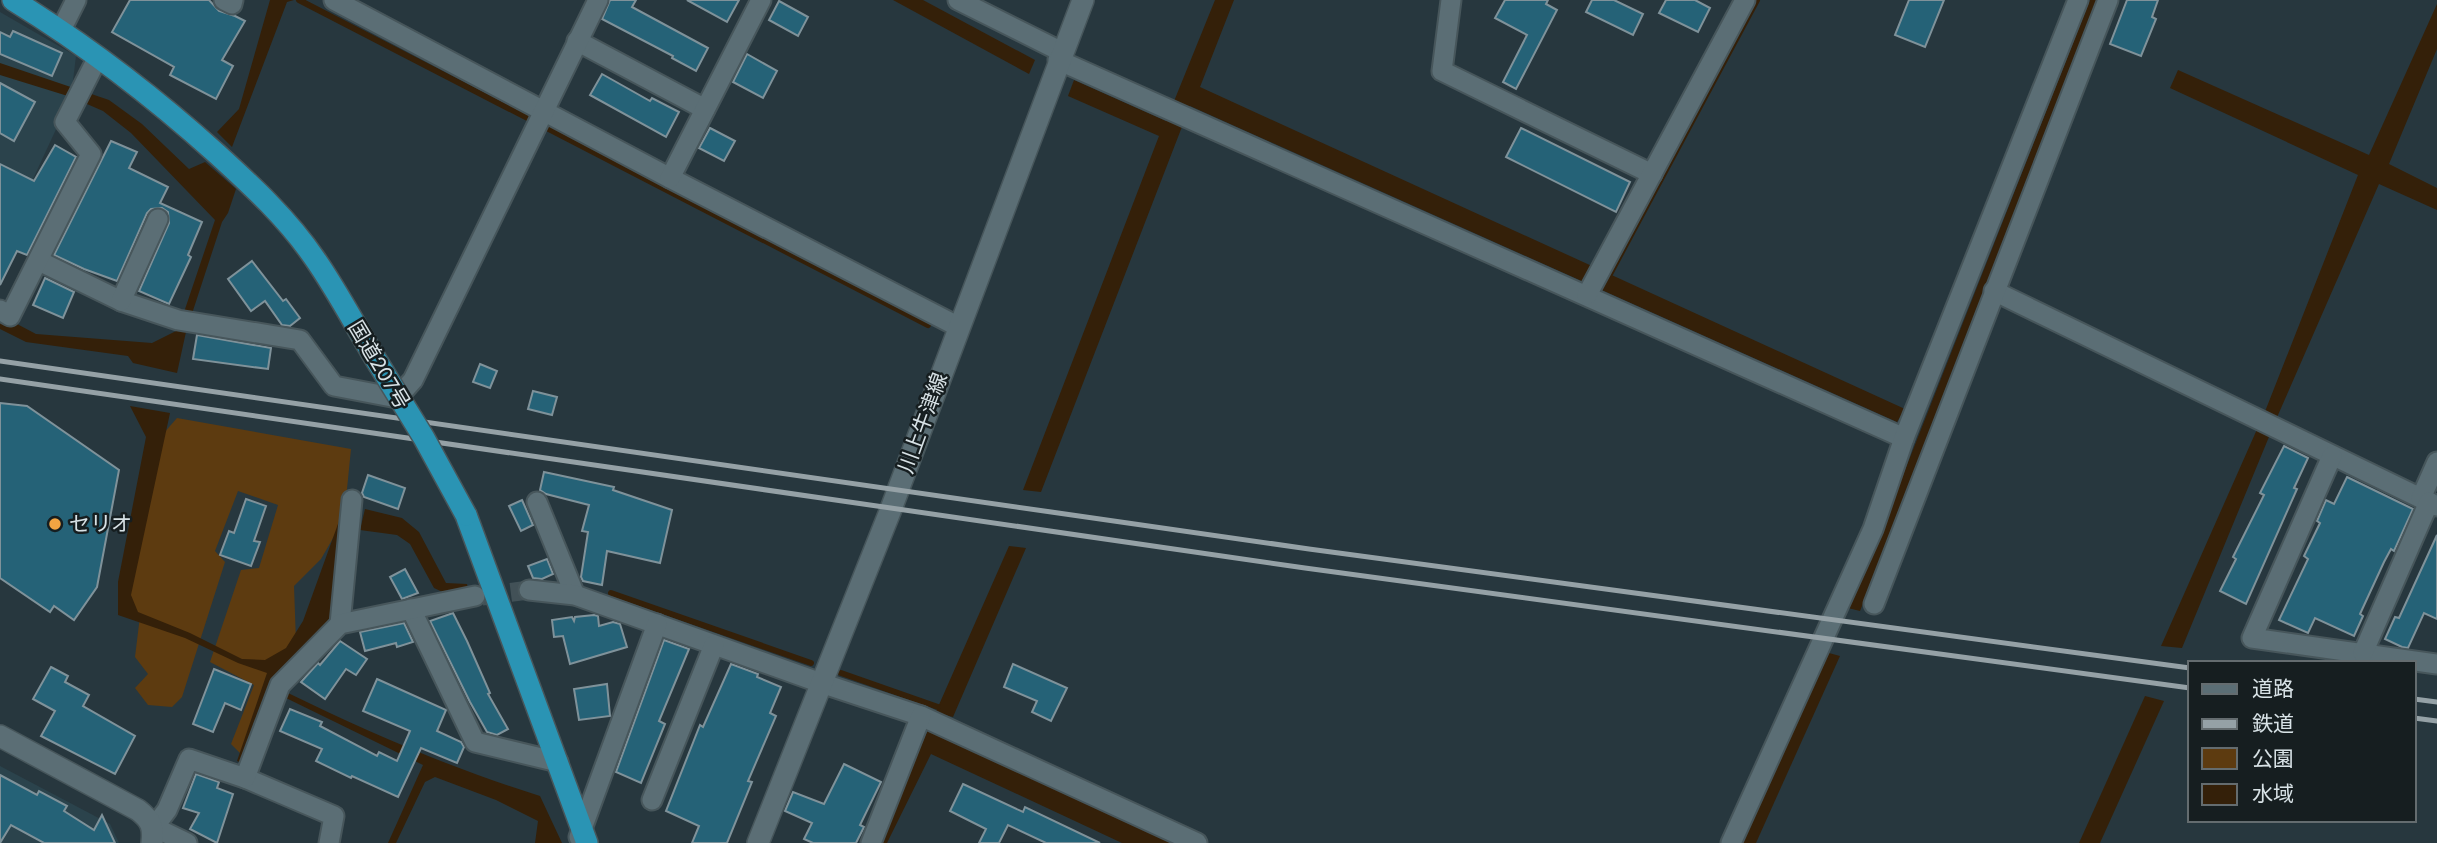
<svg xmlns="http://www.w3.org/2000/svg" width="2437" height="843" font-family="Jost,'Noto Sans JP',sans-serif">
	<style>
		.built { fill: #2b434c }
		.green { fill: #5d3b10 }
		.water { fill: #342009 }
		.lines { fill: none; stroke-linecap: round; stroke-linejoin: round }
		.stream { stroke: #342009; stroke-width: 6 }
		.building { fill: #256277; stroke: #7f929a; stroke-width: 2 }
		.minor-tunnel { stroke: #425157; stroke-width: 19; stroke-dasharray: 19 10; stroke-linecap: butt }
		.minor-casing { stroke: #47565b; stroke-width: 23 }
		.tertiary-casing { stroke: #47565b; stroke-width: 24 }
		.secondary-casing { stroke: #47565b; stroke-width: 24 }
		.trunk-casing { stroke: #47565b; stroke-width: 24 }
		.minor { stroke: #5b6e75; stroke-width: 19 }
		.tertiary { stroke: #5b6e75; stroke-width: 21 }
		.secondary { stroke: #5b6e75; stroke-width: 21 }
		.trunk { stroke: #2a94b4; stroke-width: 21 }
		.rail { stroke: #95a1a6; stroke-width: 5 }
		.trunk-bridge-casing { stroke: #47565b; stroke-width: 24; stroke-linecap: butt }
		.trunk-bridge { stroke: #2a94b4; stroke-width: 21 }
		.poi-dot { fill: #f3a442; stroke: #161e20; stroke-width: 2.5 }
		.labels { text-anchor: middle; stroke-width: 5; stroke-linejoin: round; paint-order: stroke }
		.street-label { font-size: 21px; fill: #d8e2e6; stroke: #161e20 }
		.poi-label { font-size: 21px; fill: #d8e2e6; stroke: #161e20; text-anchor: start }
	</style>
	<rect width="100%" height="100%" fill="#27373e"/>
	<g class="built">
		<path d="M0,12L76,56L71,97L0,250Z"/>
		<path d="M0,766L110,824L119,843H0Z"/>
	</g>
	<path class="green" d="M177,418L351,449L344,519L321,559L294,586L296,642L242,755L231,744L254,685L210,662L241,570L259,568L278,505L238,491L215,551L225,562L182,697L172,707L148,705L135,688L148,674L135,657L140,616L125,593L163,434Z"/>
	<g class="water">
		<path d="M270,0H294L287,2L232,147L217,132L239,109Z"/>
		<path d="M893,0H923L1035,60L1029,74Z"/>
		<path d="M1215,0H1234L1200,87L1905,409L1897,422L1190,106L1041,492L1023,490L1159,136L1068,96L1074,80L1166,121Z"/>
		<path d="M2090,0H2101L1893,527L1860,611L1848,608L1881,531Z"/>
		<path d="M2437,4V49L2389,164L2437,188V210L2379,184L2278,415L2182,648L2161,646L2266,409L2358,175L2170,88L2178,70L2369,155Z"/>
		<path d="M0,63L109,100L142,124L189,169L205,162L236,189L228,213L222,222L186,332L177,373L133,363L128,356L26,342L0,329V315L36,334L152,343L178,330L215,220L131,133L103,111L71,97L0,75Z"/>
		<path d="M130,406L170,413L131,595L138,612L190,633L242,659L265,660L286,648L303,621L343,510L350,509L331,616L242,763L237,761L267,673L238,663L185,638L118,615V582L146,437Z"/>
		<path d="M365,509L402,518L419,532L446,583L467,584L468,589L447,594L434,588L410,544L397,535L360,530Z"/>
		<path d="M1009,546L1026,548L953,717L945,715L936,734L1171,843H1122L931,754L887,843H878Z"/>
		<path d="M1829,653L1840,656L1756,843H1742Z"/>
		<path d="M288,693C370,733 453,769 540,796L562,843H535L538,821L496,800L435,777L425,782L396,843H388L423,765L286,698Z"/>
		<path d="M2145,696L2164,701L2100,843H2079Z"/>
	</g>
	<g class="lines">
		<g class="stream">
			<path d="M299,0L928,325"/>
			<path d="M1610,274L1757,0"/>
			<path d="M611,593L811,663"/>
			<path d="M841,673L938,707"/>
		</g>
	</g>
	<g class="building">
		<path d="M130,0H209L219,11L235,16L245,21L222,60L233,66L216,99L170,75L174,67L112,32Z"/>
		<path d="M610,0H636L632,7L708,48L696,71L672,58L673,56L602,19Z"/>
		<path d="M687,0H739L727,22Z"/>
		<path d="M1505,0H1548L1546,4L1557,10L1516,89L1503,82L1527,35L1495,18Z"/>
		<path d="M1592,0H1614L1643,14L1633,35L1586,12Z"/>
		<path d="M1666,0H1695L1710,8L1698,32L1659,13Z"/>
		<path d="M1909,0H1944L1925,47L1895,35Z"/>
		<path d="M2127,0H2158L2152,17L2156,19L2141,56L2110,44Z"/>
		<path d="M779,1L808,17L798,36L769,20Z"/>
		<path d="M13,31L62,53L52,76L0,54V32L10,37Z"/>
		<path d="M747,54L777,71L763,98L733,82Z"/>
		<path d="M602,74L650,101L652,98L679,112L666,137L590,95Z"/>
		<path d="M0,83L35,102L14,141L0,133Z"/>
		<path d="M710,128L735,141L724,161L699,148Z"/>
		<path d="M1521,128L1630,182L1616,212L1506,157Z"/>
		<path d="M111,141L137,152L129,168L168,187L160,203L202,222L188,255L191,257L169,304L139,291L169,223L168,212L162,208L151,209L147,213L117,281L84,269L54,255Z"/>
		<path d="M55,145L76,157L27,255L17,251L0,285V164L34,181Z"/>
		<path d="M252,261L283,301L286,299L300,318L290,326L282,325L265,301L251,311L228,279Z"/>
		<path d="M45,278L74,292L63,318L33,305Z"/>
		<path d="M197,335L271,348L268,369L193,359Z"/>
		<path d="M480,364L497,371L490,388L473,382Z"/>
		<path d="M533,391L557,397L552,415L528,409Z"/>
		<path d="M0,403L27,406L119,470L97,587L74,620L54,606L50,612L0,578Z"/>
		<path d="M2284,446L2308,458L2294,488L2297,489L2246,604L2220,591L2236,559L2233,557L2264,495L2260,493Z"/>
		<path d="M544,472L614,487L613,490L672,510L660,563L607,551L602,585L583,581L581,577L588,532L582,531L589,505L546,494L540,490Z"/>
		<path d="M368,475L405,488L398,509L364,497L362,493Z"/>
		<path d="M2347,477L2413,509L2394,551L2391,549L2384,562L2360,614L2363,616L2354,636L2315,618L2308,633L2279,620L2308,559L2304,556L2320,523L2317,521L2326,500L2334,504Z"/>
		<path d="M246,499L266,506L254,541L260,542L251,566L220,555L229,531L234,533Z"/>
		<path d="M522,500L533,525L521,531L509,506Z"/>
		<path d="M2437,535V619L2424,613L2408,648L2402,647L2385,639L2395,617L2399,618Z"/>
		<path d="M547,559L553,574L542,579L533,578L528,566Z"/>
		<path d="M405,569L418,593L402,599L390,577Z"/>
		<path d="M453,613L467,641L490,693L488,694L508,729L497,735L487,732L470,702L430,621Z"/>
		<path d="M594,615L598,616L599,626L613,622L620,624L627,647L570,664L563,636L554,637L552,620L572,617L574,621L575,617Z"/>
		<path d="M404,623L413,642L397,647L396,643L365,651L360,632Z"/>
		<path d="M664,640L689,649L659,721L665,724L641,783L616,772Z"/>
		<path d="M340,641L367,659L356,675L346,669L325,699L301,682L318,663L320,665Z"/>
		<path d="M731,664L758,674L757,677L781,687L770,713L776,716L748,781L752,782L727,843H692L699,826L666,811L700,725L703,727Z"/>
		<path d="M1013,664L1067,688L1051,721L1032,712L1037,701L1004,687Z"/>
		<path d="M51,667L68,676L65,682L89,695L83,706L135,736L115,774L41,736L55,711L33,699Z"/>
		<path d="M214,669L251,684L241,710L225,703L213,732L193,724Z"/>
		<path d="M377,679L446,710L437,731L461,742L464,747L457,763L421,748L398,797L352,776L351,778L316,761L322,749L280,731L290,709L322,722L320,726L377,756L379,752L397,761L410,731L363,711Z"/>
		<path d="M607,684L610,716L579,720L574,689Z"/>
		<path d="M844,764L881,782L860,825L864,827L856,843H813L804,839L812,823L785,811L793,792L824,804Z"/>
		<path d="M196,774L219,782L217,788L233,794L217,843L190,829L199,813L183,808Z"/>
		<path d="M0,775L37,795L39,791L67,806L64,811L94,830L102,815L115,843H44L11,825L0,843Z"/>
		<path d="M963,784L1023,812L1025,807L1100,843H1046L1008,825L999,843H979L986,829L950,811Z"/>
	</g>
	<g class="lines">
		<path class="minor-tunnel" d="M482,596L529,590"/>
		<defs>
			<g id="minor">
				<path d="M224,0L232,4L233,0"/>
				<path d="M334,0L670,178L959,327"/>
				<path d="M958,0L1062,52"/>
				<path d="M1451,0L1442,71L1652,174"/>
				<path d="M61,30L76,0"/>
				<path d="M577,41L705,109"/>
				<path d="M1058,60L1904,438"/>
				<path d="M670,178L761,0"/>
				<path d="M39,261L121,301L178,320L300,340L334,386L397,398L413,380L598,0"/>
				<path d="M1994,291L2437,506"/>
				<path d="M1587,295L1745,0"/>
				<path d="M121,301L158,219"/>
				<path d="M0,310L10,316L91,154L65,122L98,57"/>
				<path d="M2332,456L2252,638L2437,664"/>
				<path d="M2421,498L2437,462"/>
				<path d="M537,502L575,595"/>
				<path d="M529,590L575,595L821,683L921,716L1197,843"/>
				<path d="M1874,604L2108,0"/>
				<path d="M411,609L475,742L558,762"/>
				<path d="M340,624L352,500"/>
				<path d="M2363,653L2429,502"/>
				<path d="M245,778L334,816L329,843"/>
				<path d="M652,800L714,645"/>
				<path d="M579,837L657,624"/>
				<path d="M187,843L154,827L167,810L189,759L245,778L280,685L340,624L475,596"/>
				<path d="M871,843L921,716"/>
				<path d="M1731,843L1873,529L1904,438L2078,0"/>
			</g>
			<path id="tertiary" d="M0,736L138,810C151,820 154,827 152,843"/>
			<path id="secondary" d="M758,843L891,509L1083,0"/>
			<g id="trunk">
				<path d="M13,0C86,45 154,97 217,154C252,186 288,219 315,259C338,292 357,329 378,363"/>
				<path d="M466,515L587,843"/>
			</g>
		</defs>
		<use href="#minor" class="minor-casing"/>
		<use href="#tertiary" class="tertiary-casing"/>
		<use href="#secondary" class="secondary-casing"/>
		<use href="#trunk" class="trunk-casing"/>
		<use href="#minor" class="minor"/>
		<use href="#tertiary" class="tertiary"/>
		<use href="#secondary" class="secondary"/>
		<use href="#trunk" class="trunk"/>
		<g class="rail">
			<path d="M0,361L1309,549L2190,668"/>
			<path d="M0,379L1305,568L2190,688"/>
			<path d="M2414,699L2437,702"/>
			<path d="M2414,718L2437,721"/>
		</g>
		<defs>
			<path id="trunk-bridge" d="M378,363L424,438L466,515"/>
		</defs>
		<use href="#trunk-bridge" class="trunk-bridge-casing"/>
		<use href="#trunk-bridge" class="trunk-bridge"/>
	</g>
	<circle class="poi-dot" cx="55" cy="524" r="7"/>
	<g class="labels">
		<g class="street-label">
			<text transform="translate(379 365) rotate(59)" y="7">国道207号</text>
			<text transform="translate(923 423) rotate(-70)" y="7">川上牛津線</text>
		</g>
		<g class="poi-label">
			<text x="69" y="531">セリオ</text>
		</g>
	</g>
	<rect x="2188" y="661" width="228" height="161" fill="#161e20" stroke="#646c6f" stroke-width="2"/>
	<rect x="2202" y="684" width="35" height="10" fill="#5b6e75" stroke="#646c6f" stroke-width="2"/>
	<text x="2252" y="696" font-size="21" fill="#d8e2e6">道路</text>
	<rect x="2202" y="719" width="35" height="10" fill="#95a1a6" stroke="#646c6f" stroke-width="2"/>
	<text x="2252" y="731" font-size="21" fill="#d8e2e6">鉄道</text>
	<rect x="2202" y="748" width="35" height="21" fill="#5d3b10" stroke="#646c6f" stroke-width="2"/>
	<text x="2252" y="766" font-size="21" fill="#d8e2e6">公園</text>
	<rect x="2202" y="784" width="35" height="21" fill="#342009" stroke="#646c6f" stroke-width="2"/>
	<text x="2252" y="801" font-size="21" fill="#d8e2e6">水域</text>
</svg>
